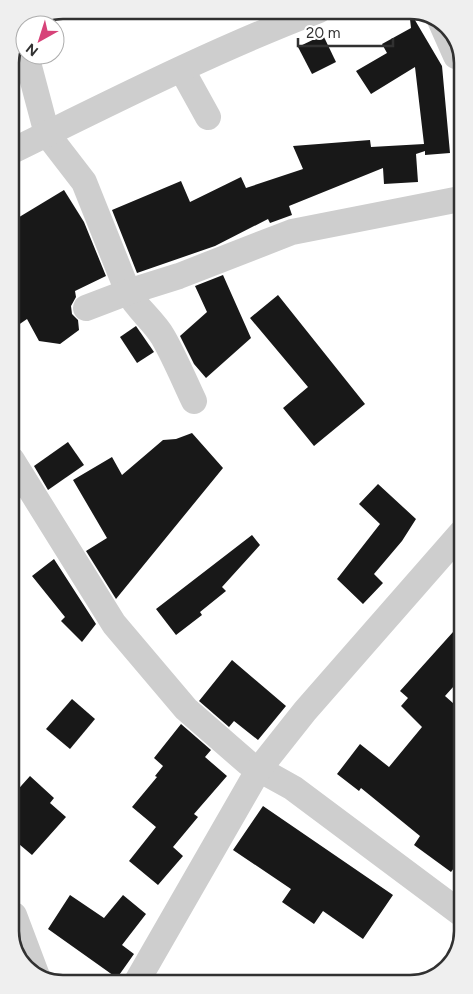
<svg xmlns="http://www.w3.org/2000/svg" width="473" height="994" font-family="Figtree,sans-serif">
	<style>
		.building { fill: #181818 }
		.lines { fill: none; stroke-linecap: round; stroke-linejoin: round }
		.minor { stroke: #cecece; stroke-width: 26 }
		.rim { fill: none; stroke: #313131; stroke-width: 2.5 }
	</style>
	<rect width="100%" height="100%" fill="#fff"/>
	<g class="building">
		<path d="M409,10L442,66L450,153L425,155V151L416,154L418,182L384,184L383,168L289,206L292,215L270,223L268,219L215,246L137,273L112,210L181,181L190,202L241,177L246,188L303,169L293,146L370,140L371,147L424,144L415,67L371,94L356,71L387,53L382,44L411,28Z"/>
		<path d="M323,35L336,62L312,74L298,47Z"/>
		<path d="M64,190L84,222L106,276L75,291L76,297L71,306L72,314L78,320L79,330L60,344L39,341L27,319L11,330V222Z"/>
		<path d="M223,275L251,338L206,378L194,364L180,336L207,312L195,286Z"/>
		<path d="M278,295L365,404L314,446L283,408L308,387L250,318Z"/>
		<path d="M136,326L154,352L137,363L120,337Z"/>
		<path d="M192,433L223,468L116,599L86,551L107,538L73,480L112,457L122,475L163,440L176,439Z"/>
		<path d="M68,442L84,465L48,490L34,466Z"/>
		<path d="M378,484L416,519L402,541L374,574L383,583L363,604L337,579L380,524L359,504Z"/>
		<path d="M252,535L260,545L222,587L226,591L200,612L202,615L176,635L156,609Z"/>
		<path d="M54,559L96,624L82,642L61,621L65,617L32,576Z"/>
		<path d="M462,622V677L445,696L462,711L463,856L451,872L414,845L420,836L361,788L359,791L337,774L360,744L389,767L422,727L401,706L408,698L400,691Z"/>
		<path d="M232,660L286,706L258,740L234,721L229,727L199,701Z"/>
		<path d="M72,699L95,719L70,749L46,729Z"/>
		<path d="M181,724L211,750L205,757L227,776L194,814L198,817L173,847L183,856L158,885L129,861L156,827L132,807L157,777L155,776L163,766L154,758Z"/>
		<path d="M30,776L54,798L50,803L66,817L32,855L13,839V795Z"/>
		<path d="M263,806L393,895L363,939L323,911L314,924L282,902L291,889L233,850Z"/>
		<path d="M70,895L104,918L123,895L146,914L122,945L134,954L117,978L48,929Z"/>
	</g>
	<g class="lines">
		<g class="minor">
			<path d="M440,20L456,56"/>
			<path d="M26,55L47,134L84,182L128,292C137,309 153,320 163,337C175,358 184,380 194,401"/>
			<path d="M182,70L208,117"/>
			<path d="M10,152C112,102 214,50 319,10"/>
			<path d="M86,308L128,292L179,276L292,232L460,199"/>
			<path d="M12,460L114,624L186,709L248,763L293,788L463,915"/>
			<path d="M14,915L37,976"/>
			<path d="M136,983L259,769L305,711L461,533"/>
		</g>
	</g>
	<path d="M0 0H473V994H0ZM63 19H410A44 44 0 0 1 454 63V931A44 44 0 0 1 410 975H63A44 44 0 0 1 19 931V63A44 44 0 0 1 63 19Z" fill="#efefef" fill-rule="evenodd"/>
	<path class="rim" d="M63 19H410A44 44 0 0 1 454 63V931A44 44 0 0 1 410 975H63A44 44 0 0 1 19 931V63A44 44 0 0 1 63 19Z"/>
	<g transform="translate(40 40) rotate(219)"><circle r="24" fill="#ffffff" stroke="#adadad"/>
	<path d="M0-4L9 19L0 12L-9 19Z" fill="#d74379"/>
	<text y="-8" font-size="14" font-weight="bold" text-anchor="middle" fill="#313131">N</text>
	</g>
	<path d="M298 38v8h95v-8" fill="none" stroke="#313131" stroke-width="2.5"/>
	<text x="306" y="38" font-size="15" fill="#313131" stroke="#ffffff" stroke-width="4" paint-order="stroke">20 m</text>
</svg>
